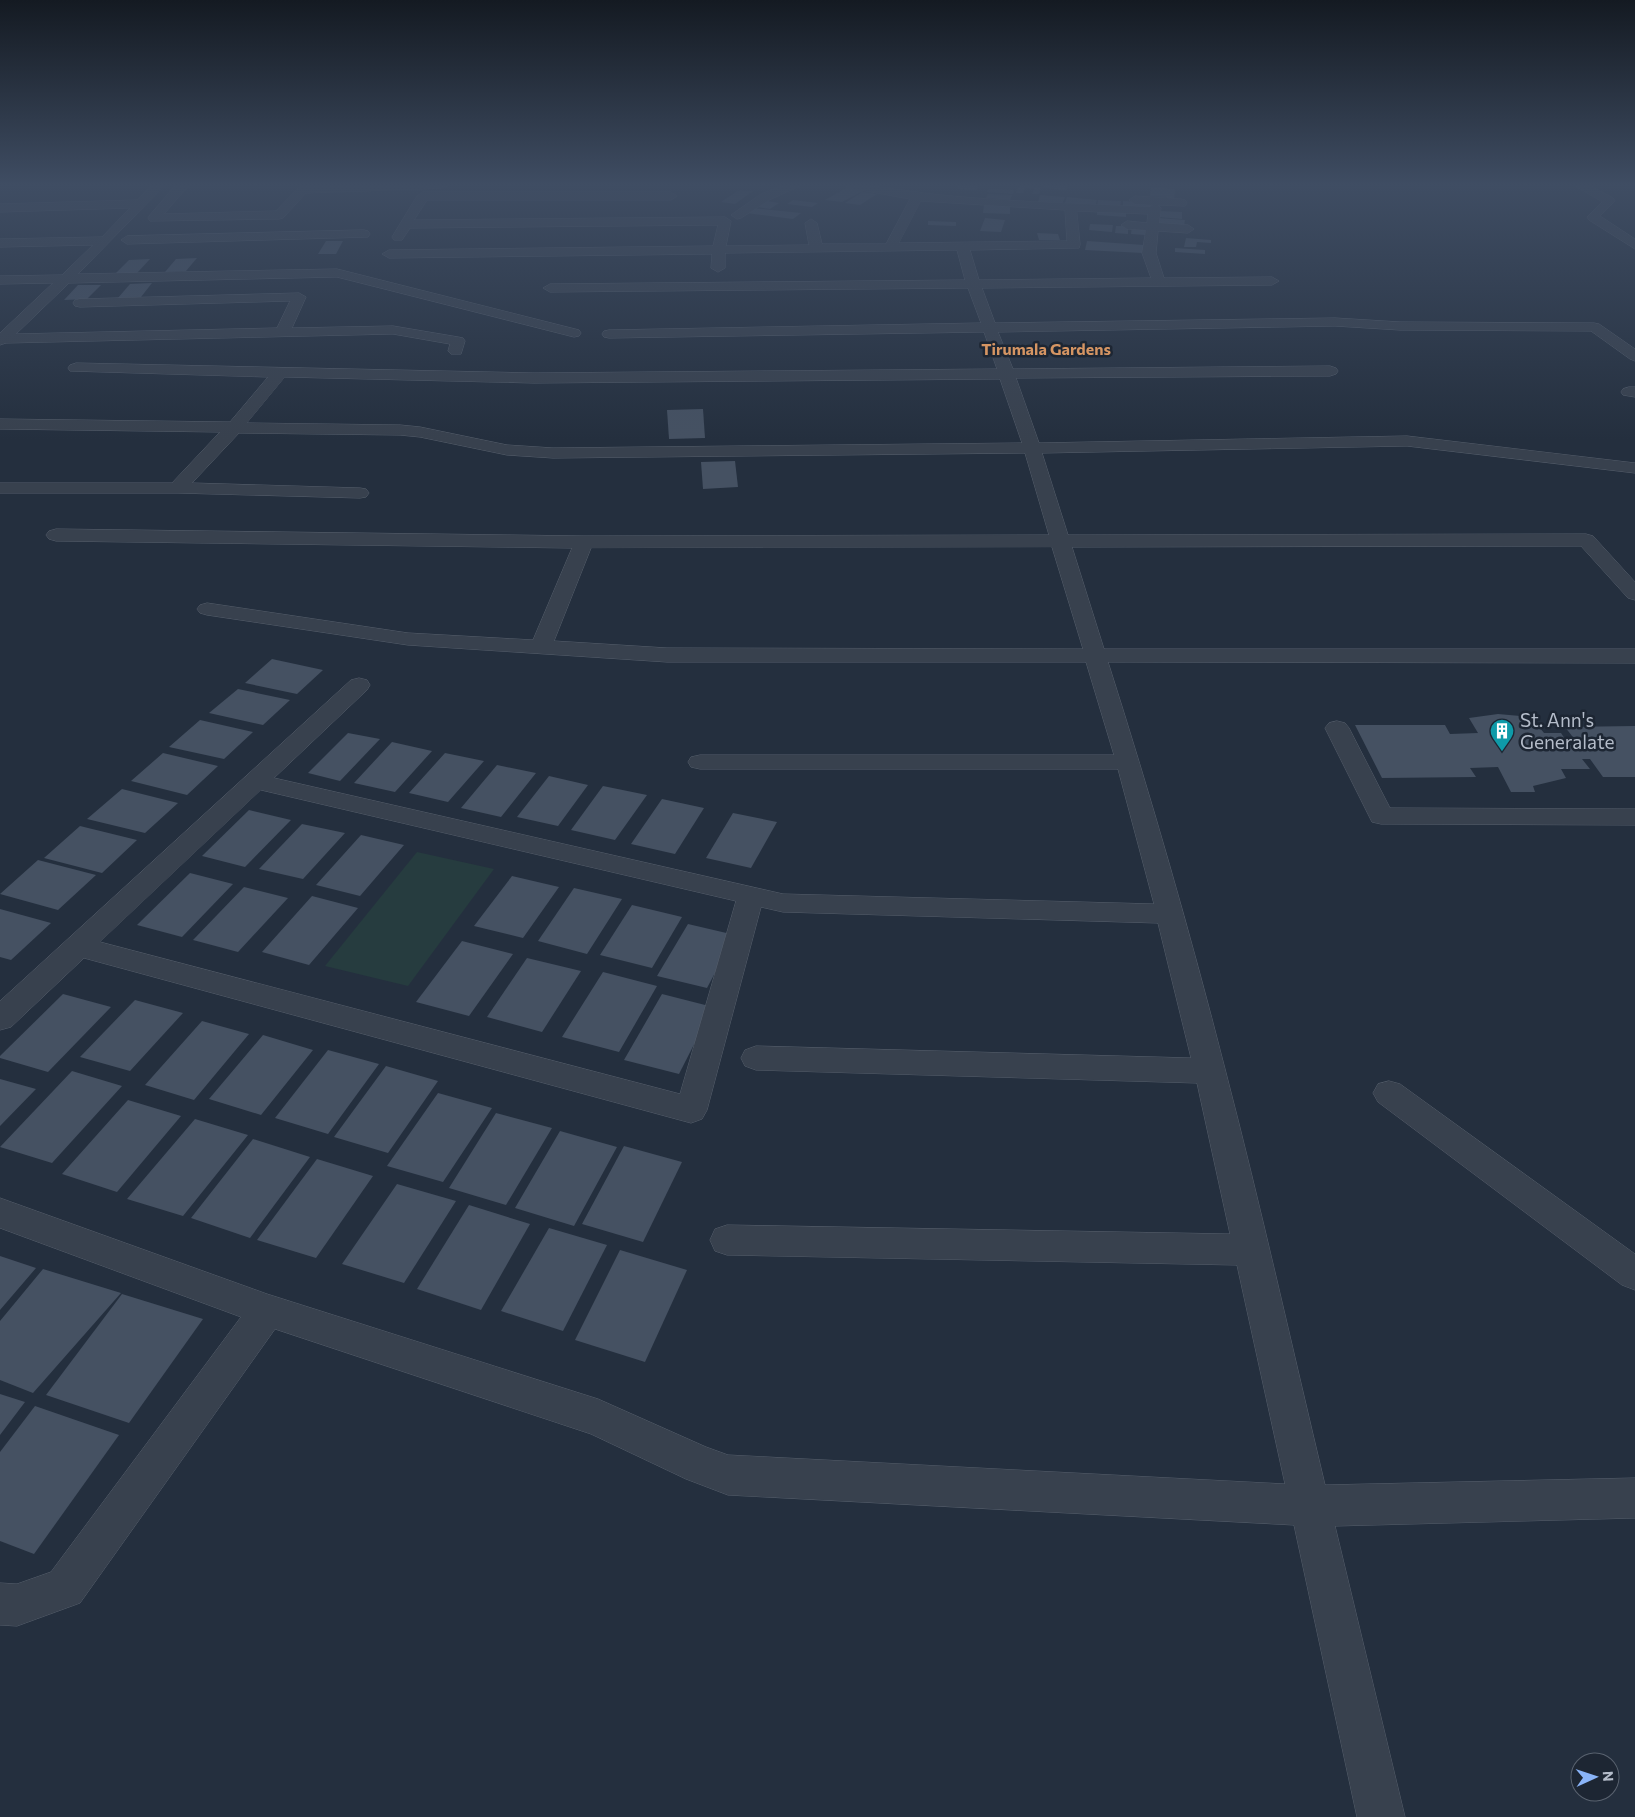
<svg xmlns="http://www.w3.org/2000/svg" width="1635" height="1817" font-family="Commissioner,sans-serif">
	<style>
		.green { fill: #263c3f }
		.building { fill: #455162 }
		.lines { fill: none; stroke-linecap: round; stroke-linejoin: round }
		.street-casing { stroke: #565f6c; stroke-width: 1 }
		.street { fill: #38414e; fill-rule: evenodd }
		.labels { text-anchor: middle; stroke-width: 5; stroke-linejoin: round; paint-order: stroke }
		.far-neighbourhood-label { font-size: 16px; font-weight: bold; fill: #d59563; stroke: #1d2633 }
		.poi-label { font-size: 19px; fill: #b4bcc9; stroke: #1d2633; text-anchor: start }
	</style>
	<rect width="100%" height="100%" fill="#242f3e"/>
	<path class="green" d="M417,852L494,869L408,986L325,966Z"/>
	<g class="building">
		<path d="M959,185H978L977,190L958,189Z"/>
		<path d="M1044,185H1068L1066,190L1042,188Z"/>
		<path d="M1019,186L1041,187L1039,194H1032L1034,189L1025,188L1023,193H1016Z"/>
		<path d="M1151,187L1175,189L1174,201H1167V197L1150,196Z"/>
		<path d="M846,188L863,191L842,202L825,200Z"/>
		<path d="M989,189L1014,190L1013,194L987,192Z"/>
		<path d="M739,190L753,191L735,204L721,202Z"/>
		<path d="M862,192L877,194L860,205L845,203Z"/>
		<path d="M988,194L1012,195L1010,200L986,198Z"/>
		<path d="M1040,195L1065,197L1062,204L1038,202Z"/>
		<path d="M1067,197L1097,200L1095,207L1064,205Z"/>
		<path d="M793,200L818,203L812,207L787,204Z"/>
		<path d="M1098,200L1121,201L1120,208L1097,207Z"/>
		<path d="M767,201L779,203L770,209L757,207Z"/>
		<path d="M1123,201L1151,203V210L1123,208Z"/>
		<path d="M984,205L1010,206V214L983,213Z"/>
		<path d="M753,208L801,213L793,219L746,213Z"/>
		<path d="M1097,208L1126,210V217L1097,215Z"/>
		<path d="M1159,211L1182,212V219L1158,217Z"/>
		<path d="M985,218L1005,220L1001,232L980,231Z"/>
		<path d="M1159,218L1185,220L1184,226L1158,225Z"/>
		<path d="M928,221L956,222V226L928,225Z"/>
		<path d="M1090,224L1113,225L1112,232L1089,230Z"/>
		<path d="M1116,226H1128V234L1115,233Z"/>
		<path d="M1132,226L1145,227V235L1131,234Z"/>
		<path d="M1037,233L1058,234L1060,240H1039Z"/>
		<path d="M1186,238L1211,240V243L1197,242L1196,247H1184Z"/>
		<path d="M326,241H343L336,254H318Z"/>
		<path d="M1087,241L1144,245L1143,253L1085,250Z"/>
		<path d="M1175,248L1205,250V254L1175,252Z"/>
		<path d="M197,258L186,271L165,272L176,259Z"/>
		<path d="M150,259L137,273H116L129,260Z"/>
		<path d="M152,283L141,297L118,298L130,284Z"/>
		<path d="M78,285H101L87,299L64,300Z"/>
		<path d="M703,409L705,438L669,439L667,410Z"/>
		<path d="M735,461L738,487L703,489L701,462Z"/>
		<path d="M272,659L323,670L297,694L245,683Z"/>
		<path d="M238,689L290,700L263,725L209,713Z"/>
		<path d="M1498,714L1531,717L1544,733H1561L1569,745H1579L1565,727L1635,726V777H1603L1590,759H1582L1590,769H1561L1566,778L1533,786L1535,792H1511L1498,767L1470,768L1476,777L1382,778L1355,725H1445L1450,734L1478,733L1469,718Z"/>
		<path d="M200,720L253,732L224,759L169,747Z"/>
		<path d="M348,733L380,739L340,781L308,773Z"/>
		<path d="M392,742L432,751L395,792L354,783Z"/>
		<path d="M163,753L218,766L187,795L131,781Z"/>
		<path d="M445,753L484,761L448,802L409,793Z"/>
		<path d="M497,765L536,773L501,817L461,808Z"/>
		<path d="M549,776L588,785L558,826L517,817Z"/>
		<path d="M603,786L647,795L615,840L571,830Z"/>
		<path d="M122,789L178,803L145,833L87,819Z"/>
		<path d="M662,799L704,808L675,854L631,844Z"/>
		<path d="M249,810L291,820L245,867L202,856Z"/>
		<path d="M733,813L777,822L751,868L706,858Z"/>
		<path d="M302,824L345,833L303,879L259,869Z"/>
		<path d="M80,826L137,840L102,873L44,858Z"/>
		<path d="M361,835L404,845L360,896L316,885Z"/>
		<path d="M38,860L96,875L58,910L0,894Z"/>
		<path d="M190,873L233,884L182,937L137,925Z"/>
		<path d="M512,876L559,887L523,938L474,926Z"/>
		<path d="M244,887L288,898L238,952L193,940Z"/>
		<path d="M574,888L622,899L587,954L538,941Z"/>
		<path d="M312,896L358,908L309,965L262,952Z"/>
		<path d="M632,905L682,917L652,968L600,955Z"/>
		<path d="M0,909L51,923L11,960L0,957Z"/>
		<path d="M688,924L735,935L707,988L657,976Z"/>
		<path d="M462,941L513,954L469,1016L416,1002Z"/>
		<path d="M527,958L581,971L542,1032L487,1017Z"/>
		<path d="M603,972L657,986L619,1052L562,1037Z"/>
		<path d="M63,994L111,1007L48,1072L0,1058V1056Z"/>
		<path d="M662,994L713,1007L679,1074L624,1060Z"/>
		<path d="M135,1000L183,1013L130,1071L80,1057Z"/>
		<path d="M202,1021L249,1034L194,1100L145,1085Z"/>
		<path d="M263,1035L313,1050L261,1115L209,1099Z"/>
		<path d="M328,1050L379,1064L328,1134L275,1118Z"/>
		<path d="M386,1066L438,1081L388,1153L334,1137Z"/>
		<path d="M72,1071L122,1086L52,1163L0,1147Z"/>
		<path d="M0,1079L36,1089L0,1126Z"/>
		<path d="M438,1093L492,1108L443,1182L387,1166Z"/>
		<path d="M128,1100L181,1116L117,1192L62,1174Z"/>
		<path d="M496,1113L552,1128L506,1205L449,1188Z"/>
		<path d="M195,1119L248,1135L183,1216L127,1199Z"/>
		<path d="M560,1131L617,1147L574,1226L515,1208Z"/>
		<path d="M253,1139L310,1157L250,1238L191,1218Z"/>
		<path d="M624,1146L682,1162L643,1242L582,1224Z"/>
		<path d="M317,1159L373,1176L316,1258L257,1240Z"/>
		<path d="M397,1184L456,1201L404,1283L342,1264Z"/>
		<path d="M469,1205L530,1224L481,1310L417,1289Z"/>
		<path d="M549,1228L607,1245L563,1331L501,1311Z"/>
		<path d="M620,1250L687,1270L645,1362L575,1340Z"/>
		<path d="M0,1256L36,1268L0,1310Z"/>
		<path d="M43,1269L121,1293L33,1393L0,1380V1321Z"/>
		<path d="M122,1294L203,1319L129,1423L46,1395Z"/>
		<path d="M0,1394L25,1402L0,1435Z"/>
		<path d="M35,1406L119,1435L34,1554L0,1541V1452Z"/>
	</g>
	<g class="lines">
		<defs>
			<g id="street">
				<path d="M152,185H165L78,274L337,269L579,330L581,333L579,336L574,337L337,277L69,283L16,334L277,328L290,301L80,307L75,306L73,303L75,300L80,299L299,293L306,297L292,328L393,326L458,337L463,338L465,341L461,354H451L448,351L450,344L393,334L6,343L0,345V333L53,283L0,284V276L62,275L93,245L0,247V239L102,237L130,208L0,212V204L137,200Z"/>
				<path d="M176,185H189L164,214L276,211L301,185H450L444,188L306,193L283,218L279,219L150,221L148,218L150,215Z"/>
				<path d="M785,185H802L769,200L741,218L737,219L731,215L761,194Z"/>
				<path d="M844,185C880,185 915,193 951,196C1017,202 1083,204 1150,207L1153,205L1135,204L1129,200L1135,196L1181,199L1185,200L1187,203L1185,206L1158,205L1161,208L1159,223L1188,225L1194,229L1188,233L1158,231L1156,253L1164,278L1272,277L1279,281L1272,285L982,288L995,323L1335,318L1400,322L1594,323L1599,324L1635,349V361L1630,359L1591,331L1400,330L1335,326L998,332L1013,369L1330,366L1336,368L1338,371L1336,374L1330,376L1016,378L1039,443L1407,436L1635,463V473L1407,446L1042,453L1068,535L1586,534L1593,536L1635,582V600L1628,598L1581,546L1072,547L1104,649H1635V663L1108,662C1151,797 1190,932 1225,1069C1261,1207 1292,1347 1325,1485L1635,1478V1518L1335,1526L1405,1817H1357L1294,1525L728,1495L686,1479L591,1434L275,1329L80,1603L17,1626L0,1625V1583L17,1584L51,1572L241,1317L0,1228V1198L267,1294L598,1399L706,1447L728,1455L1285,1484L1237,1265L727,1255L715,1251L710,1240L715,1229L727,1225L1230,1234L1197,1083L756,1070L745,1066L741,1058L745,1050L756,1046L1191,1058L1158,923L783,912L761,907L707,1110L702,1119L691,1123L84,958L11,1027L0,1030V1001L351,680L359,678L367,680L370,685L367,690L274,778L783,894L1154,904L1118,769H700L691,767L688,762L691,757L700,755H1114L1086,662H667L408,645L207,615L200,613L197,609L200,605L207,603L408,633L533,640L572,548L56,541L49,539L46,535L49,531L56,529L584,536L1049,535L1025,453L553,458L507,455L420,437L400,435L239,433L192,483L360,488L366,489L369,493L366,497L360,498L177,493H0V483H172L220,432L0,429V419L230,422L268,377L70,371L68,368L70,365L76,363L534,373L997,369L984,332L609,338L604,337L602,334L604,331L609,330L981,323L968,288L550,292L543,288L550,284L965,280L957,250L725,253V268L718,272L711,268L712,254L389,258L382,254L389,250L713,246L718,225L410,228L402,240H394L392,237L417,196L423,192H671L677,196L671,200H427L414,220L725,217L731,221L726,246L809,245L805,223L811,219L817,223L822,244H886L910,199L850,188ZM921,201L1065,210L1067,241L899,243ZM1077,211L1148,214L1147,223L1127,221L1121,225L1127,229L1146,230L1142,253L1151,278L979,280L970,250L1079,248L1080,245ZM285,377L534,383L1000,379L1022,443L553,448L507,445L420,427L400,425L247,423ZM1052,547L1083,649L667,648L554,641L591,548ZM261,790L736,901L680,1094L100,942Z"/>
				<path d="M1574,185H1589L1613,198L1615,201L1600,216L1635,239V249L1589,220L1587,217L1602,202Z"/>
				<path d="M364,230L368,231L370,234L368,237L127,244L121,240L127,236Z"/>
				<path d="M1629,387H1635V397L1623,395L1621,392L1623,389Z"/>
				<path d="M1337,721L1345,723L1349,728L1390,808L1635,809V825L1381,824L1372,822L1325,728L1329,723Z"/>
				<path d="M1389,1081L1400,1084L1635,1254V1290L1622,1285L1378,1102L1373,1093L1378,1084Z"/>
			</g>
		</defs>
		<use href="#street" class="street-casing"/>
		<use href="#street" class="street"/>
	</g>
	<linearGradient id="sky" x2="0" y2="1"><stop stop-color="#141a22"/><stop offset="0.42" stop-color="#3f4d63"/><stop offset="1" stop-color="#3f4d63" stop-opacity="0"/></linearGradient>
	<rect width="1635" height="440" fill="url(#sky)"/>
	<defs>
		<symbol id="building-pin" viewBox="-11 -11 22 30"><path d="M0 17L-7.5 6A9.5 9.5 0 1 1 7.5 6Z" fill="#0f9aa8" stroke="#1d2633"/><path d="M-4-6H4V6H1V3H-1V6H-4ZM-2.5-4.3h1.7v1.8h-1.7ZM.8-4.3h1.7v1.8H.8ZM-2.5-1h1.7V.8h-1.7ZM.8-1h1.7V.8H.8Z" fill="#fff"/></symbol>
	</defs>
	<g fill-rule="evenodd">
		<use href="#building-pin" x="1488" y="717" width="28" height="38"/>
	</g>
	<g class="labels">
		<g class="far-neighbourhood-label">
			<text x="1046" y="355">Tirumala Gardens</text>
		</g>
		<g class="poi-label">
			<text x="1520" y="727">St. Ann's<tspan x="1520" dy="22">Generalate</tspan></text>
		</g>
	</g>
	<g transform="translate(1595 1777) rotate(87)"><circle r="24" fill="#1d2633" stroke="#59626f"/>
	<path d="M0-4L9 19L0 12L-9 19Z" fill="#8ab4f8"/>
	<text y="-8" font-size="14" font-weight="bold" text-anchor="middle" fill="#b4bcc9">N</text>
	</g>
</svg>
